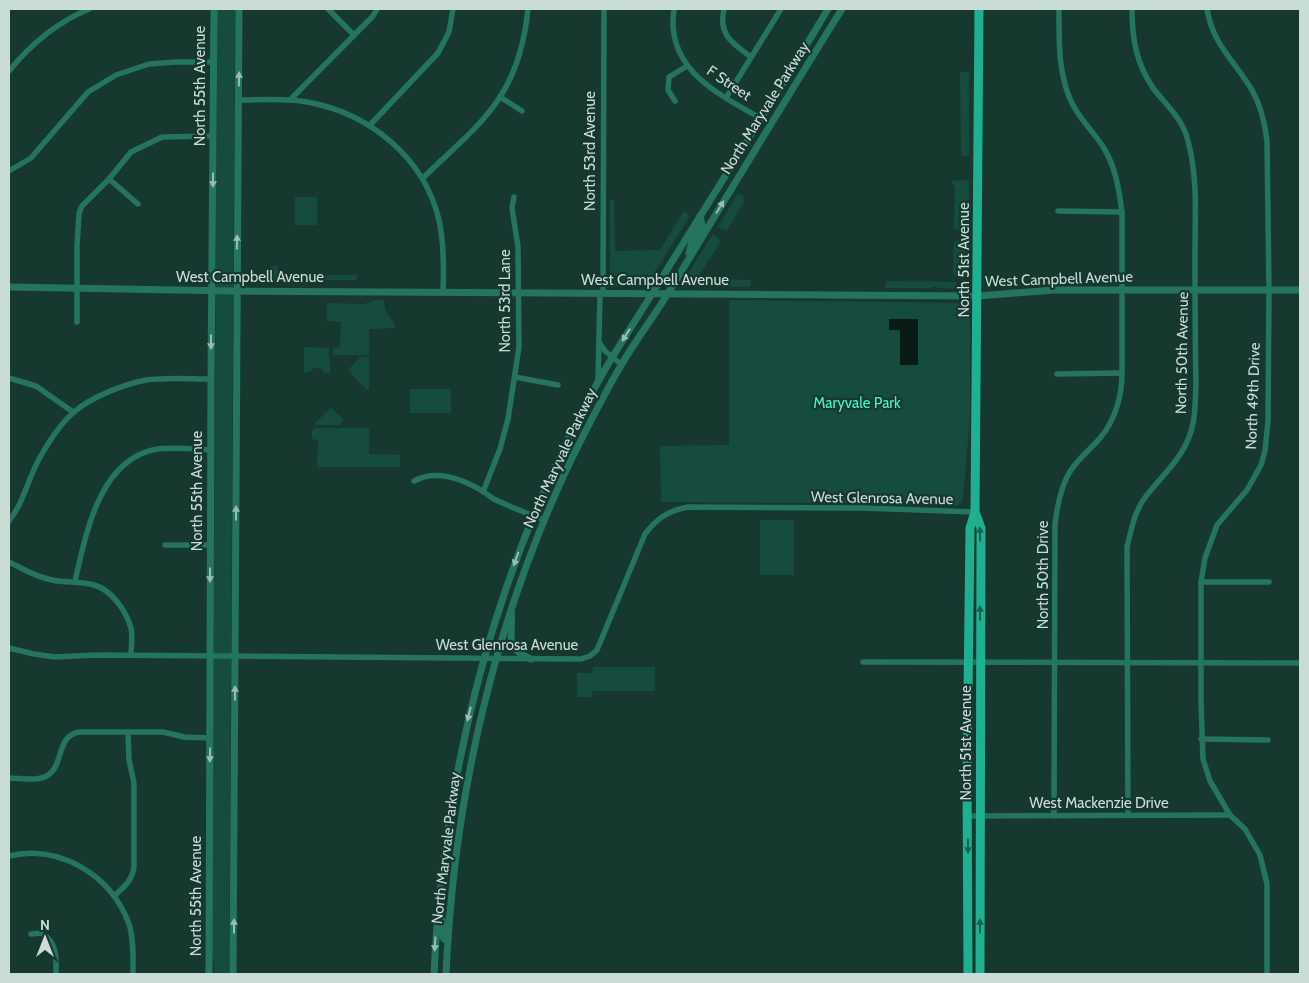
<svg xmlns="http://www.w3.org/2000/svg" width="1309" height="983" font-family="Cabin,sans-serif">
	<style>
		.green { fill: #164c3e }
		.water { fill: #0a1b16 }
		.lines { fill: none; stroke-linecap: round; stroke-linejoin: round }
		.minor { stroke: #257460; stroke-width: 5.5 }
		.tertiary { stroke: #257460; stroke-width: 7 }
		.primary { stroke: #1eb090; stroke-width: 9 }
		.oneway { fill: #98bdb3 }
		.oneway2 { fill: #196251 }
		.labels { text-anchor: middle; stroke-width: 4.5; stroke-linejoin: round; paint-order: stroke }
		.street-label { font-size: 15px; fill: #c9dcd6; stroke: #16382f }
		.park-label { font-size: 15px; fill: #40f4c9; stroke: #16382f }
	</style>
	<rect width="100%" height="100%" fill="#16382f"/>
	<g class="green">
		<path d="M217,9H235L229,974H215L212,951Z"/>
		<path d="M960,72H969V156H961Z"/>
		<path d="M962,180L969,181L968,275H956V276L953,275L954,242L962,240V230L956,229L954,227L955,187L951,181Z"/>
		<path d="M738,193L743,196L744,202L728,229L725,230L718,227Z"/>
		<rect x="295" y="197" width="22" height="28"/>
		<path d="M610,200H614L615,251L660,250L684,211L690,216L646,286H615L610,282Z"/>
		<path d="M713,234L719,238L720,243L699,275L705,279L751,280L750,287L686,286L684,280Z"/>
		<path d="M272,266H278V274H305V280H266L270,276L268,270Z"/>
		<rect x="308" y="275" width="49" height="5"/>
		<path d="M889,281L956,282V289L938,288L937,287H931V288H885L886,283Z"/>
		<path d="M376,300H384C384,316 393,316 395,328L369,329V355H333V348L340,347L341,322L327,321V303L364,304Z"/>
		<path d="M729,300L967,303L970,305V417L963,499L958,506H954V504L661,502L660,446L729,445Z"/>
		<path d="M304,347L329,348L330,373H325L320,368H314L309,372L304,373Z"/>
		<path d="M360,357H369V389H366L348,370Z"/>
		<rect x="410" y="389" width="41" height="24"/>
		<path d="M331,408L344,420L340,425H315V423Z"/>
		<path d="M315,428H369V454L400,455V467H317L318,440L312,439V431Z"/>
		<rect x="760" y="520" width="34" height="55"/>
		<path d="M593,667H655V691H593L592,697H577V673H592Z"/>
	</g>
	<path class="water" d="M889,319H918V365H900V330H889Z"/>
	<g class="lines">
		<g class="minor">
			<path d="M328,9L354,35"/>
			<path d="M674,9C665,69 717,93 760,118"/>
			<path d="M724,9C718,35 732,43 751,57"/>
			<path d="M1207,9C1213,45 1234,60 1252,90C1261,106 1265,123 1267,141L1269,290L1268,421L1265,451L1261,465L1247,490L1217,525L1205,558L1201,582V702L1203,759L1210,781L1230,815L1245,829L1260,855L1267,884V974"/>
			<path d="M9,71C30,45 58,22 89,9"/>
			<path d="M500,97L522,111"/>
			<path d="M726,98L781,9"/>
			<path d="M239,100C261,100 285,98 307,102C369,113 424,157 439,220C444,243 444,268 443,292"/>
			<path d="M290,100L373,16L377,9"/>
			<path d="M675,101L668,90L669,77L687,66"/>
			<path d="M370,125L438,53L449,32L453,9"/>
			<path d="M9,171L31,158L88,92L116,75L149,64L176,62H214"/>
			<path d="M423,178C448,153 481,127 500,97C517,71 525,39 528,9"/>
			<path d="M109,179L138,204"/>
			<path d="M1058,211L1122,212"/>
			<path d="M603,293L604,9"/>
			<path d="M77,322V246L79,213L82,206L109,179L131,152L162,137L213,136"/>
			<path d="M599,342L605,351L622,365"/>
			<path d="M1057,374L1122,373"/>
			<path d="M515,377L558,385"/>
			<path d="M9,378L36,386L73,412"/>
			<path d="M598,381L600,293"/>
			<path d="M414,481C436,469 463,479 484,492C487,494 490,497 494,499C510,507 527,513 544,520"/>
			<path d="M483,492L500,449L508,419L519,347L518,247L512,208L514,197"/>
			<path d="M9,521C24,502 28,479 39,459C48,443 59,425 73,413C89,398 124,384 146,380C166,377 190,379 211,379"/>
			<path d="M165,545H210"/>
			<path d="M9,562C23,569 36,577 52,580C66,583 80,581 94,585C112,590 126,611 131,628C133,636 131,647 131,655"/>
			<path d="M75,581C86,534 99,459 157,449C174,447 193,449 210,450"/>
			<path d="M1201,582H1269"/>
			<path d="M9,648L34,654L55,657L95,655L581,659L590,656L597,650L645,534C657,518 668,511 688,507L862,508L975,512"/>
			<path d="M863,662L1300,663"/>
			<path d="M1201,739L1268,740"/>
			<path d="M9,778C20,778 39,782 48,775C64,765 56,736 79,732H163L184,737L210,738"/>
			<path d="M1128,815L1127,547C1131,531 1134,513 1144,499C1159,478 1180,462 1189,437C1196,420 1195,401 1196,383C1195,340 1195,297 1195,254C1195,216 1198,178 1188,141C1183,119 1166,105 1153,88C1136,63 1132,38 1132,9"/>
			<path d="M968,816L1230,815"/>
			<path d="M1054,816L1055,525C1057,506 1061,485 1071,470C1079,458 1091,449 1100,438C1115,421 1122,396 1122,373V212C1119,190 1116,169 1105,150C1095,132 1078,119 1070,99C1058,70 1059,40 1059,9"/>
			<path d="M9,856C60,844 111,875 129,924C134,940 133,958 133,974"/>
			<path d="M114,896C124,887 132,881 134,867V783L129,760L128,732"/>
			<path d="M31,934L42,933C58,944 56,957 56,974"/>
		</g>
		<g class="tertiary">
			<path d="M689,253L692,242L702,225L700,216"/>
			<path d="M9,287L233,291L978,296L1054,290H1300"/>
			<path d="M511,611C514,636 502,647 531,659"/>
			<path d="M441,905L443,936L444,939L448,940"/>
			<path d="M209,974L211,379L214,9"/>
			<path d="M233,974L239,9"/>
			<path d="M434,974C444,764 496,565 599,380C615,351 634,323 652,294C710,199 771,105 828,9"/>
			<path d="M446,974C454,795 495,617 573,456C589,424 605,392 623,362C638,337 655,315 670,290C727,196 784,102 842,9"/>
		</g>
		<g class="primary">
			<path d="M975,512L981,528L980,974"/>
			<path d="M968,974L967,777L970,528L975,512L979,9"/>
		</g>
	</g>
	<defs><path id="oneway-solid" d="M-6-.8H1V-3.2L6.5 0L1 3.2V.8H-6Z" transform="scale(1.25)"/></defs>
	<g class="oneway">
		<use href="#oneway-solid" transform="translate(239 79) rotate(-89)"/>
		<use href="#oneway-solid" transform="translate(213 180) rotate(91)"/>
		<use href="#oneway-solid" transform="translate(720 207) rotate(-59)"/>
		<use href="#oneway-solid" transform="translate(237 242) rotate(-89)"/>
		<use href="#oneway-solid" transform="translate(626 335) rotate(122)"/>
		<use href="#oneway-solid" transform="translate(211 342) rotate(90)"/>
		<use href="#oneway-solid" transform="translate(236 513) rotate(-90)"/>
		<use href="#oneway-solid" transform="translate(516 559) rotate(110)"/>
		<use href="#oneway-solid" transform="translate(210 575) rotate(90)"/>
		<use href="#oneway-solid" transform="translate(235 693) rotate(-90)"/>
		<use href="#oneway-solid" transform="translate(469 714) rotate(104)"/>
		<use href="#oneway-solid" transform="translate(210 755) rotate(91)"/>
		<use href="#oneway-solid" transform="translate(234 926) rotate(-90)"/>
		<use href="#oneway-solid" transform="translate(435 944) rotate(93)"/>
	</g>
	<g class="oneway2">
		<use href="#oneway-solid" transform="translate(980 534) rotate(-92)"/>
		<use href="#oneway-solid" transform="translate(980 613) rotate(-90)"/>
		<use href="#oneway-solid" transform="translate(968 846) rotate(90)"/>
		<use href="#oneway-solid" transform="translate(980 926) rotate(-90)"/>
	</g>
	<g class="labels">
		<g class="street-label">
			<text transform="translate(729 83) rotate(34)" y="5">F Street</text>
			<text transform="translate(200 86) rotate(-90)" y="5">North 55th Avenue</text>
			<text transform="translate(765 108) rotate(-58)" y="5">North Maryvale Parkway</text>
			<text transform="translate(590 151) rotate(-90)" y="5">North 53rd Avenue</text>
			<text transform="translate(964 260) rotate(-90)" y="5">North 51st Avenue</text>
			<text x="250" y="282">West Campbell Avenue</text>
			<text transform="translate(1059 279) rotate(-2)" y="5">West Campbell Avenue</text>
			<text x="655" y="285">West Campbell Avenue</text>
			<text transform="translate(505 301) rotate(-90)" y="5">North 53rd Lane</text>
			<text transform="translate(1182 353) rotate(-89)" y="5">North 50th Avenue</text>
			<text transform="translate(1253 396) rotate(-88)" y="5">North 49th Drive</text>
			<text transform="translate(560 458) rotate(-65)" y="5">North Maryvale Parkway</text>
			<text transform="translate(197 491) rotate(-90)" y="5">North 55th Avenue</text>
			<text transform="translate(882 498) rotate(1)" y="5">West Glenrosa Avenue</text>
			<text transform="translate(1043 575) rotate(-90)" y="5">North 50th Drive</text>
			<text x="507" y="650">West Glenrosa Avenue</text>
			<text transform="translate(966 743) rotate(-90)" y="5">North 51st Avenue</text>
			<text x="1099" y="808">West Mackenzie Drive</text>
			<text transform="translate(446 848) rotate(-83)" y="5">North Maryvale Parkway</text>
			<text transform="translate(196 896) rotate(-90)" y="5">North 55th Avenue</text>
		</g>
		<g class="park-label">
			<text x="857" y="408">Maryvale Park</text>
		</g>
	</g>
	<rect width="1309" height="983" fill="none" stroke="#c9dcd6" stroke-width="20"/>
	<g transform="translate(45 938)" stroke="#16382f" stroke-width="4" paint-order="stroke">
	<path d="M0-4L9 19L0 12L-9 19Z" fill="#c9dcd6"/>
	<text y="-8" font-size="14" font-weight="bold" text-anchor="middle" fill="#c9dcd6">N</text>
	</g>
</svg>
